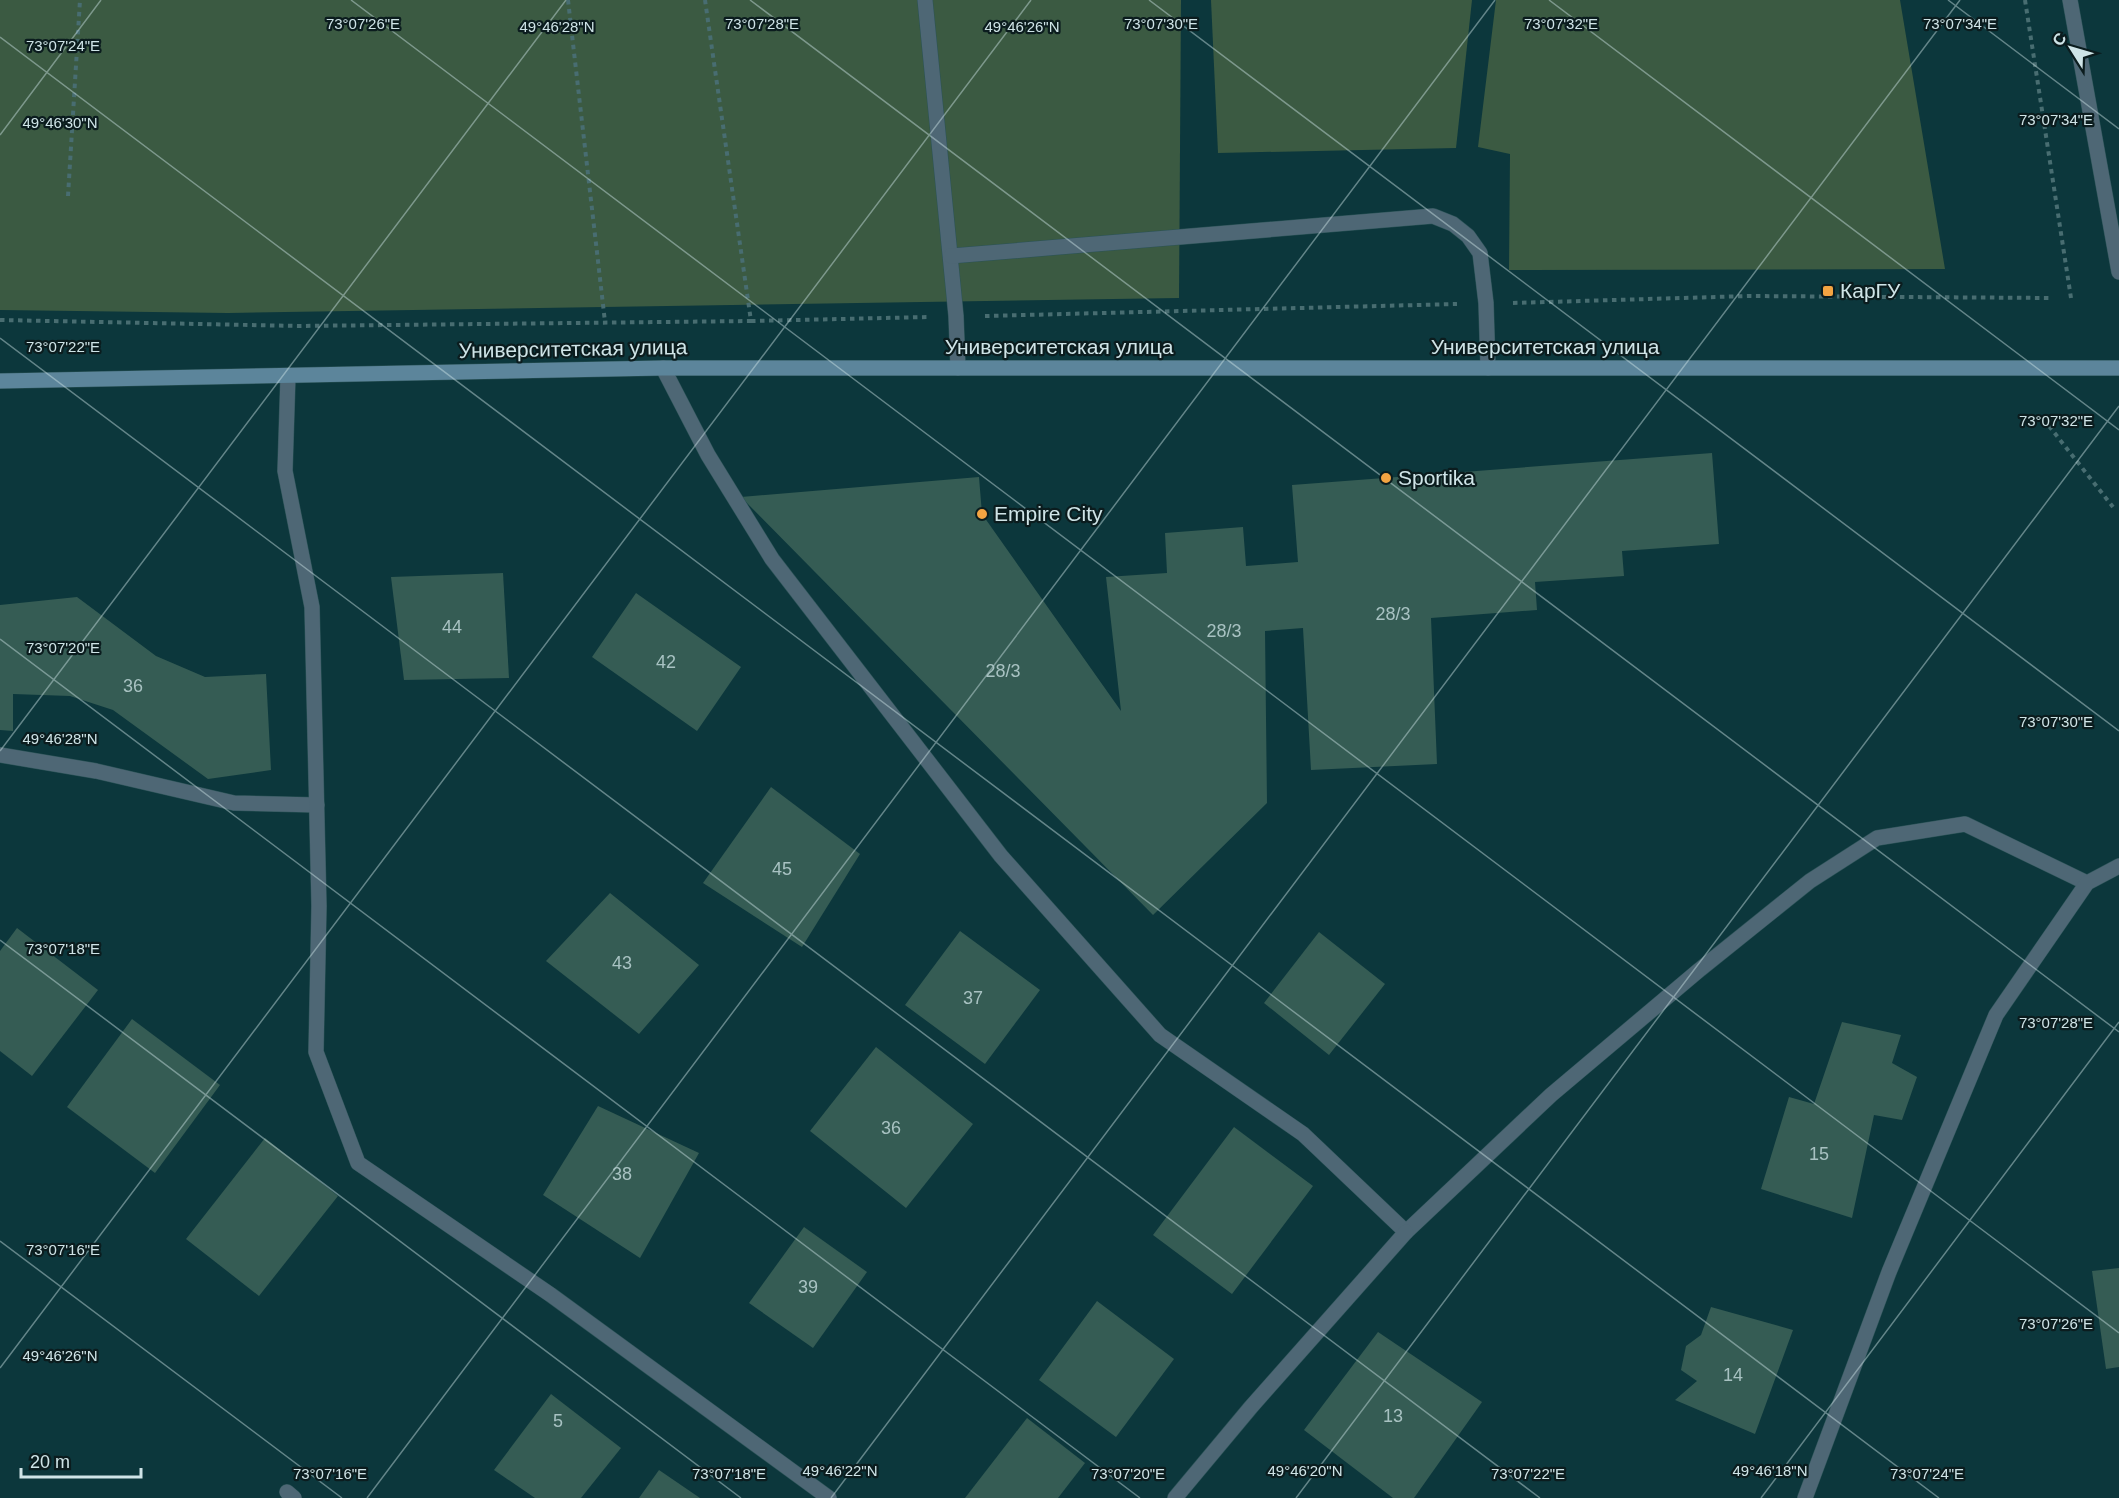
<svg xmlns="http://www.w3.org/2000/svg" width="2119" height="1498" font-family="Helvetica,sans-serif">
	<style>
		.green { fill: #3b5a42 }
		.building { fill: #355c54 }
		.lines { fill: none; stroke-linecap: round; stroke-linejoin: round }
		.service-casing { stroke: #2b5357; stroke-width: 16 }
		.minor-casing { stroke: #2b5357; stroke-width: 16 }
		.tertiary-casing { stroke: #2b5357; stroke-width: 16 }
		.secondary-casing { stroke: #2b5357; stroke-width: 16 }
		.path { stroke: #486d71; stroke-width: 4; stroke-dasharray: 4.5 4.5; stroke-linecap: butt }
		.service { stroke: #4e6775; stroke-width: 15 }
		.minor { stroke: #4e6775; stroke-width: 15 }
		.tertiary { stroke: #4e6775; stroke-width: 15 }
		.secondary { stroke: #5c859b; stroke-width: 15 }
		.ticks { fill: none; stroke: #cfe4e7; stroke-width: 1.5; stroke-opacity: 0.45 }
		.poi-dot { fill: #f3a442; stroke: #0b1c1e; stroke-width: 2 }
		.labels { text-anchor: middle; stroke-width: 4.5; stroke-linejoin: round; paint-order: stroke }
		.number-label { font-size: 18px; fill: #a8c2c2 }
		.poi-label { font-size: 21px; fill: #cfe4e7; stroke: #0b1c1e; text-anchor: start }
		.street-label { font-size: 21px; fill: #cfe4e7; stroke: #0b1c1e }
		.ticks-label { font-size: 15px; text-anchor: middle; fill: #cfe4e7; stroke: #0b1c1e; stroke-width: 4.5; stroke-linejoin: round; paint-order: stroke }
	</style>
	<rect width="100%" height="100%" fill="#0c373c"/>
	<g class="green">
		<path d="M0,0H1181L1179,298L228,313L0,310Z"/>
		<path d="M1211,0H1472L1456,148L1218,153Z"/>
		<path d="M1496,0H1900L1945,269L1509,270L1510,154L1478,147Z"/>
	</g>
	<g class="building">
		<path d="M1712,453L1719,544L1622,551L1624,576L1535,582L1537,610L1431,618L1437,764L1311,770L1303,628L1265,631L1267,803L1153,915L741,497L979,477L982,514L1121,711L1106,577L1167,573L1165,533L1243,527L1246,566L1298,562L1292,485Z"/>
		<path d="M503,573L509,678L404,680L391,577Z"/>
		<path d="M636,593L741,667L697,731L592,657Z"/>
		<path d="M77,597L156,656L205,677L266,674L271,770L208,779L113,710L70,696L13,694V731L0,730V605Z"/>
		<path d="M771,787L860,854L802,947L703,883Z"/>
		<path d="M610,893L699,965L639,1034L546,961Z"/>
		<path d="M17,928L98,990L32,1076L0,1051V951Z"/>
		<path d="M960,931L1040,990L985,1064L905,1005Z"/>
		<path d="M1319,932L1385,984L1329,1055L1264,1003Z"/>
		<path d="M132,1019L220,1085L155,1173L67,1107Z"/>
		<path d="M1842,1022L1901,1035L1892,1063L1917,1077L1902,1120L1874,1115L1852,1218L1761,1189L1789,1097L1814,1104Z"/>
		<path d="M876,1047L973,1124L906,1208L810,1131Z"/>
		<path d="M598,1106L699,1153L640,1258L543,1195Z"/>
		<path d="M1234,1127L1313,1186L1232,1294L1153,1235Z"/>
		<path d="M265,1138L338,1196L259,1296L186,1239Z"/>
		<path d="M804,1227L867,1272L813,1348L749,1303Z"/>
		<path d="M2119,1268V1367L2106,1369L2092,1271Z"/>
		<path d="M1097,1301L1174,1359L1116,1437L1039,1380Z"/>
		<path d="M1711,1307L1793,1330L1755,1434L1675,1400L1697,1381L1681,1370L1686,1346L1701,1335Z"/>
		<path d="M1378,1332L1482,1402L1414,1498H1393L1304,1430Z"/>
		<path d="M551,1394L621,1448L581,1498H535L494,1470Z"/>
		<path d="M1027,1418L1085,1463L1058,1498H965Z"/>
		<path d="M659,1470L700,1498H639Z"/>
	</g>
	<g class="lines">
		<defs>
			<g id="service">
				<path d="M925,0L956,316L958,368"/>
				<path d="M951,256L1433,216L1453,224L1468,236L1480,253L1486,303L1488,368"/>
				<path d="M0,755L96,771L234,803L317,805"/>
			</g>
			<g id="minor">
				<path d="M663,368L708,455L772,559L1001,856L1160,1035L1303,1134L1406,1232L1551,1095L1698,971L1810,881L1877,838L1965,824L2087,883"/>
				<path d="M288,376L285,471L312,607L319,906L316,1052L358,1163L551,1295L829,1498"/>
				<path d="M287,1492L294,1498"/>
				<path d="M1175,1498L1251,1407L1406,1232"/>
				<path d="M1805,1498L1889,1272L1996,1015L2087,883L2119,866"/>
			</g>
			<path id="tertiary" d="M2070,0L2119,272"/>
			<path id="secondary" d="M0,381L663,368H2119"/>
		</defs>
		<use href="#service" class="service-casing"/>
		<use href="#minor" class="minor-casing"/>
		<use href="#tertiary" class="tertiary-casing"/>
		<use href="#secondary" class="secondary-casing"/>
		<g class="path">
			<path d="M568,0L605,322"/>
			<path d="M2025,0L2071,298"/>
			<path d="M68,196L80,0"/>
			<path d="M1513,303L1749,296L2052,298"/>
			<path d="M985,316L1457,304"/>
			<path d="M0,320L299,326L751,321L705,0"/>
			<path d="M751,321L929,317"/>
			<path d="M2049,426L2113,507"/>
		</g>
		<use href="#service" class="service"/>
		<use href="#minor" class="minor"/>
		<use href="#tertiary" class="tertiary"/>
		<use href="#secondary" class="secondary"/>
	</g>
	<path class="ticks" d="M351,0L2119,1333M750,0L2119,1032M1149,0L2119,731M1549,0L2119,430M1948,0L2119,129M0,37L1939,1498M0,135L101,0M0,338L1540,1498M0,639L1140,1498M0,751L566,0M0,940L741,1498M0,1241L342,1498M0,1368L1031,0M367,1498L1495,0M831,1498L1960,0M1296,1498L2119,406M1761,1498L2119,1022"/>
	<g class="poi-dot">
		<rect x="1822" y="285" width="12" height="12" rx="3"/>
		<circle cx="1386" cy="478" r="6"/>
		<circle cx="982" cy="514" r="6"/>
	</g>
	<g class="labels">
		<g class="number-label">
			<text x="1393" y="620">28/3</text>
			<text x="452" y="633">44</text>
			<text x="1224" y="637">28/3</text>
			<text x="666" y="668">42</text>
			<text x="1003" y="677">28/3</text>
			<text x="133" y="692">36</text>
			<text x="782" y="875">45</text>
			<text x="622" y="969">43</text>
			<text x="973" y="1004">37</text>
			<text x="891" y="1134">36</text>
			<text x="1819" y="1160">15</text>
			<text x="622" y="1180">38</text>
			<text x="808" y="1293">39</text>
			<text x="1733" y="1381">14</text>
			<text x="1393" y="1422">13</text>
			<text x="558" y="1427">5</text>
		</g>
		<g class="poi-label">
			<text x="1840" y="298">КарГУ</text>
			<text x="1398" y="485">Sportika</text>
			<text x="994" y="521">Empire City</text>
		</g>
		<g class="street-label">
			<text x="1059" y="354">Университетская улица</text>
			<text x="1545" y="354">Университетская улица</text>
			<text transform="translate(573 349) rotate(-1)" y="7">Университетская улица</text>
		</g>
	</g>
	<g class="ticks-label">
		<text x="363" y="29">73°07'26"E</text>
		<text x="762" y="29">73°07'28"E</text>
		<text x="1161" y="29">73°07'30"E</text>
		<text x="1561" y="29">73°07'32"E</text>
		<text x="1960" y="29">73°07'34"E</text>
		<text x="557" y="32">49°46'28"N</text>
		<text x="1022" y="32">49°46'26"N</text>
		<text x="63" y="51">73°07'24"E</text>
		<text x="2056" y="125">73°07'34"E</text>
		<text x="60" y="128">49°46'30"N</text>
		<text x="63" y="352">73°07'22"E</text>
		<text x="2056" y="426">73°07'32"E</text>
		<text x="63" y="653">73°07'20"E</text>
		<text x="2056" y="727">73°07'30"E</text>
		<text x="60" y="744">49°46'28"N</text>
		<text x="63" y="954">73°07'18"E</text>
		<text x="2056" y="1028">73°07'28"E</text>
		<text x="63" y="1255">73°07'16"E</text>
		<text x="2056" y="1329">73°07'26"E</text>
		<text x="60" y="1361">49°46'26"N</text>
		<text x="840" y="1476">49°46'22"N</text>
		<text x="1305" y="1476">49°46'20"N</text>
		<text x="1770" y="1476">49°46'18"N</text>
		<text x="330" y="1479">73°07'16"E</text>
		<text x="729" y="1479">73°07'18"E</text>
		<text x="1128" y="1479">73°07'20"E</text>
		<text x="1528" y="1479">73°07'22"E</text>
		<text x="1927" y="1479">73°07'24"E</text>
	</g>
	<g transform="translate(2071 48) rotate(307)" stroke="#0b1c1e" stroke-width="4.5" paint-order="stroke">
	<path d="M0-4.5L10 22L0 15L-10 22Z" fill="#cfe4e7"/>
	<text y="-9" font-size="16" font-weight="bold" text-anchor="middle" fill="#cfe4e7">С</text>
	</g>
	<path d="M21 1468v9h120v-9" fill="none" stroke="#cfe4e7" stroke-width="3"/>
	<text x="30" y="1468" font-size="18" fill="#cfe4e7" stroke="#0b1c1e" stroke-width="4.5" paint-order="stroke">20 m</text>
</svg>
